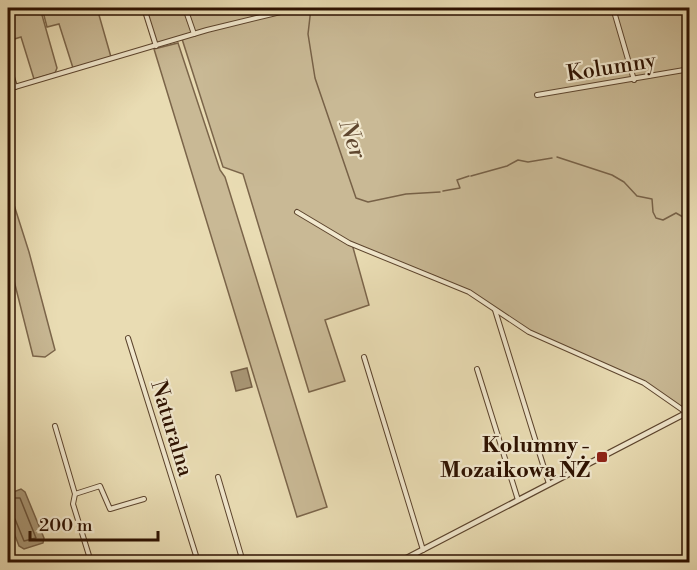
<svg xmlns="http://www.w3.org/2000/svg" width="697" height="570" font-family="'Libre Bodoni',serif">
	<style>
		.green { fill: #c9b995; stroke: #7b654a; stroke-width: 1.5 }
		.water { fill: #a99776; stroke: #776147; stroke-width: 1.5 }
		.lines { fill: none; stroke-linecap: round; stroke-linejoin: round }
		.shore { stroke: #6b543b; stroke-width: 1.5 }
		.stream { stroke: #776147; stroke-width: 1.5 }
		.minor-casing { stroke: #5c442d; stroke-width: 6 }
		.tertiary-casing { stroke: #5c442d; stroke-width: 7 }
		.minor { stroke: #f1e8ce; stroke-width: 4 }
		.tertiary { stroke: #f1e8ce; stroke-width: 4.5 }
		.poi-dot { fill: #8f2418; stroke: #f1e8ce; stroke-width: 2 }
		.labels { text-anchor: middle; stroke-width: 4.5; stroke-linejoin: round; paint-order: stroke }
		.street-label { font-size: 22px; fill: #2d1100; stroke: #f1e8ce }
		.poi-label { font-size: 22px; font-weight: bold; fill: #2d1100; stroke: #f1e8ce; text-anchor: end }
		.water-label { font-size: 24px; font-style: italic; fill: #5f472f; stroke: #f1e8ce }
	</style>
	<rect width="100%" height="100%" fill="#e9dcb3"/>
	<filter id="stains"><feTurbulence type="fractalNoise" baseFrequency=".00333" numOctaves="4"/><feColorMatrix values="0 0 0 0 .2 0 0 0 0 .09 0 0 0 0 .02 0 0 0 .5 -.17"/></filter>
	<radialGradient id="worn" r=".72"><stop offset=".6" stop-color="#630" stop-opacity="0"/><stop offset="1" stop-color="#630" stop-opacity=".3"/></radialGradient>
	<g class="green">
		<path d="M8,8H40L57,68L55,73L34,79L21,37L8,41Z"/>
		<path d="M42,8H97L111,57L73,68L59,24L47,27Z"/>
		<path d="M142,8H184L188,23L186,8H689V412L635,378L530,332L475,295L437,277L352,244L369,305L325,320L345,381L309,392L243,174L223,167L182,39L154,45Z"/>
		<path d="M178,43L220,170L225,177L327,507L297,517L154,49Z"/>
		<path d="M8,186L29,252L55,350L45,357L33,356L8,257Z"/>
	</g>
	<g class="water">
		<path d="M247,368L252,387L236,391L231,372Z"/>
		<path d="M21,489L25,492L44,538L43,543L24,549L19,546L11,525L8,494Z"/>
	</g>
	<g class="lines">
		<path class="shore" d="M8,498H20L36,538L24,541L15,519L8,516"/>
		<g class="stream">
			<path d="M311,8L308,34L315,78L356,198L368,202L406,194L440,192"/>
			<path d="M557,157L612,175L624,182L637,196L652,199L653,212L656,218L663,220L676,213L690,221"/>
			<path d="M471,176L507,166L518,160L528,162L552,158"/>
			<path d="M443,191L460,188L457,180L469,176"/>
		</g>
		<defs>
			<g id="minor">
				<path d="M144,8L156,46"/>
				<path d="M185,8L194,34"/>
				<path d="M613,8L634,80"/>
				<path d="M8,63L15,87"/>
				<path d="M8,89L207,30L297,8"/>
				<path d="M537,95L690,69"/>
				<path d="M297,212L349,243L469,292L529,332L644,383L690,415"/>
				<path d="M495,310L549,484"/>
				<path d="M128,338L198,562"/>
				<path d="M364,357L423,550"/>
				<path d="M477,369L518,500"/>
				<path d="M55,426L75,494L73,504L91,562"/>
				<path d="M218,477L243,562"/>
				<path d="M75,494L100,486L110,509L144,499"/>
			</g>
			<path id="tertiary" d="M399,562L690,411"/>
		</defs>
		<use href="#minor" class="minor-casing"/>
		<use href="#tertiary" class="tertiary-casing"/>
		<use href="#minor" class="minor"/>
		<use href="#tertiary" class="tertiary"/>
	</g>
	<rect class="poi-dot" x="596" y="451" width="12" height="12" rx="3"/>
	<g class="labels">
		<g class="street-label">
			<text transform="translate(611 66) rotate(-9)" y="8">Kolumny</text>
			<text transform="translate(173 428) rotate(73)" y="8">Naturalna</text>
		</g>
		<g class="poi-label">
			<text x="590" y="452">Kolumny -<tspan x="590" dy="25">Mozaikowa NŻ</tspan></text>
		</g>
		<g class="water-label">
			<text transform="translate(353 139) rotate(71)" y="8">Ner</text>
		</g>
	</g>
	<rect width="697" height="570" fill="none" stroke="#e9dcb3" stroke-width="30"/>
	<rect x="9" y="9" width="679" height="552" fill="none" stroke="#2d1100" stroke-width="3"/>
	<rect x="15" y="15" width="667" height="540" fill="none" stroke="#2d1100" stroke-width="1.5"/>
	<path d="M30 531v9h128v-9" fill="none" stroke="#2d1100" stroke-width="3"/>
	<text x="39" y="531" font-size="18" fill="#2d1100" stroke="#f1e8ce" stroke-width="4.5" paint-order="stroke">200 m</text>
	<rect width="100%" height="100%" filter="url(#stains)"/>
	<rect width="100%" height="100%" fill="url(#worn)"/>
</svg>
